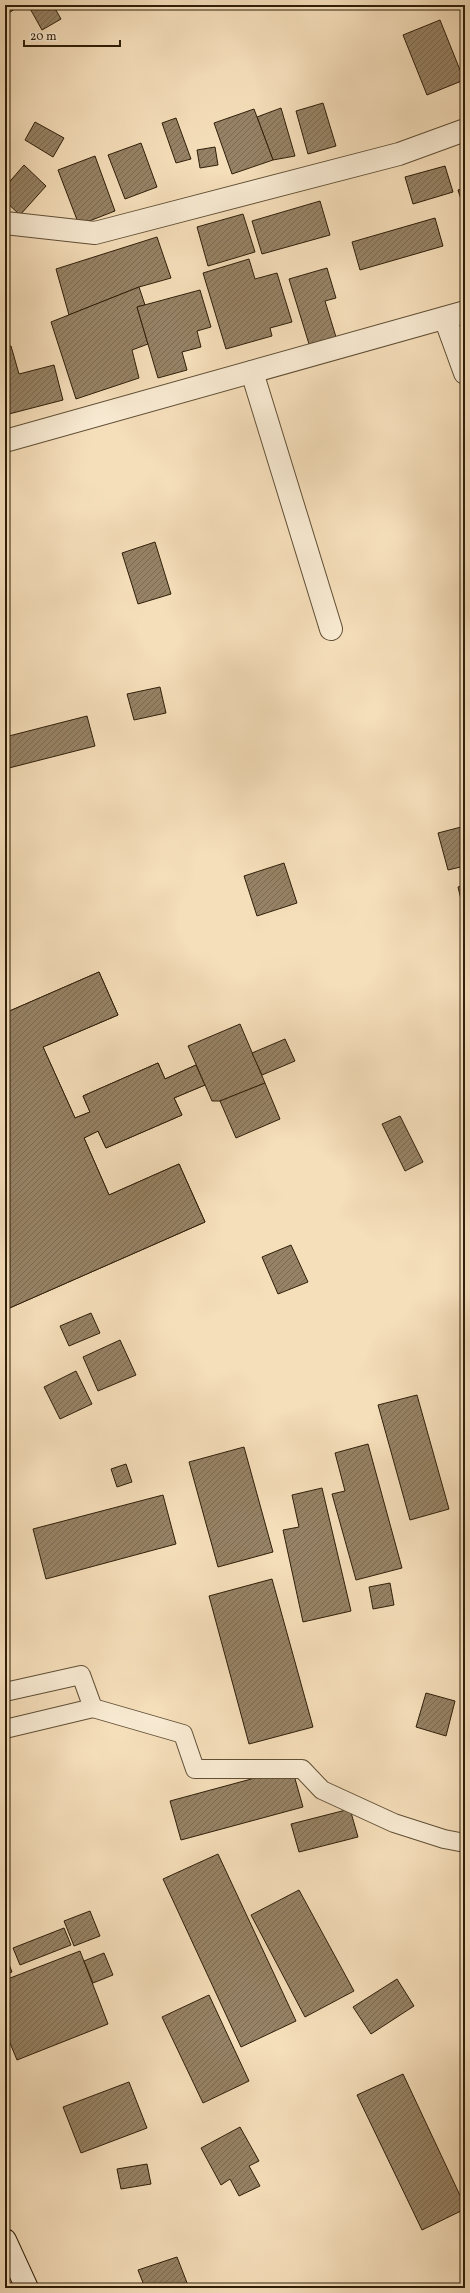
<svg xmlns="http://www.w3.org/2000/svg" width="470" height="2293" font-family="Vollkorn,serif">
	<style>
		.building { fill: url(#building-hatch); stroke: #2f1f09 }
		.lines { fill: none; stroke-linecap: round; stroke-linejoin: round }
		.service-casing { stroke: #604f35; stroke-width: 20 }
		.minor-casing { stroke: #604f35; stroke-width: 24 }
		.secondary-casing { stroke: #2f1f09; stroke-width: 24 }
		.service { stroke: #f8ead2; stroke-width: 18 }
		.minor { stroke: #f8ead2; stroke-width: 22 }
		.secondary { stroke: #f8ead2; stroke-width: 22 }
	</style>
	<defs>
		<pattern id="building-hatch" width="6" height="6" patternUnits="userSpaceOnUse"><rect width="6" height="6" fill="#968265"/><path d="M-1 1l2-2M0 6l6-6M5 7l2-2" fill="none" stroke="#7b6a51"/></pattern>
	</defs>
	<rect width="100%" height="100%" fill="#f5deba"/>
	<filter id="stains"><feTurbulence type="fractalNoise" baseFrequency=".005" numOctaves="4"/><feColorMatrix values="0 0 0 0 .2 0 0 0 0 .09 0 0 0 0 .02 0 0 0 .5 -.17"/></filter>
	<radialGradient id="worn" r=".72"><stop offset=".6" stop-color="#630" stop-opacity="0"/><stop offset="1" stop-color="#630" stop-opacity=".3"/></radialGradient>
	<g class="building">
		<path d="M5,5H20L5,16Z"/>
		<path d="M28,5H53L61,19L42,30Z"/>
		<path d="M440,20L464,80L427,95L403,35Z"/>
		<path d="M323,103L336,146L308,154L296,111Z"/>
		<path d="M281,108L295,156L273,160L257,117Z"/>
		<path d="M254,109L273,160L232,174L214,123Z"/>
		<path d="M176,118L191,159L176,163L162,123Z"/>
		<path d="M35,122L64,138L53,157L25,140Z"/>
		<path d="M141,143L157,187L125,199L108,155Z"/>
		<path d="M215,147L218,165L200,168L197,150Z"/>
		<path d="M95,156L115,211L79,225L58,170Z"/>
		<path d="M24,165L46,186L20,215L5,201V187Z"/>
		<path d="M445,166L453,192L413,204L405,177Z"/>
		<path d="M465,188V212L458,190Z"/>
		<path d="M320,201L330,235L262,254L252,221Z"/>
		<path d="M243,214L255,252L208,266L197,227Z"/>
		<path d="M435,218L443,246L360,270L352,242Z"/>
		<path d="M157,237L171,278L139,287L69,315L56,269Z"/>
		<path d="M249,259L255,279L277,273L292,322L270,328L272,336L226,349L203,273Z"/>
		<path d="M327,268L336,298L325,301L336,337L309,344L289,279Z"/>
		<path d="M139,287L145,305L137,307L148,344L132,350L139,378L76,399L51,322Z"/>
		<path d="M200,290L211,327L197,331L201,347L182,352L187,370L158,378L137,307Z"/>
		<path d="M11,346L19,374L54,365L63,400L5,415V347Z"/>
		<path d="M155,542L171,594L138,604L122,553Z"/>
		<path d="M160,687L166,713L134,720L127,694Z"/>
		<path d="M87,716L95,746L5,769V737Z"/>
		<path d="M465,826V866L448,870L438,833Z"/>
		<path d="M284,863L297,903L257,916L244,876Z"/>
		<path d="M465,885V916L458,887Z"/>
		<path d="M99,972L118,1015L43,1047L75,1118L90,1112L83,1096L158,1063L165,1079L196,1065L205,1085L174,1098L182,1115L106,1148L98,1131L84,1138L109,1195L179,1164L205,1222L5,1310V1210L16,1235L86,1205L61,1148L39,1157L43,1166L5,1182V1133L25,1125L31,1138L52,1128L20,1057L5,1064V1013Z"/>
		<path d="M99,972L118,1015L43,1047L75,1118L90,1112L83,1096L158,1063L165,1079L196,1065L205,1085L174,1098L182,1115L106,1148L98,1131L84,1138L109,1195L179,1164L205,1222L5,1310V1013Z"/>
		<path d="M240,1024L265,1083L220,1101H212L188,1046Z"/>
		<path d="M285,1039L295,1061L262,1075L252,1053Z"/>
		<path d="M265,1083L280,1119L236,1138L220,1101Z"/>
		<path d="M400,1116L423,1162L405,1171L382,1124Z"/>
		<path d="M291,1245L308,1282L278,1294L262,1257Z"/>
		<path d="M91,1313L100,1333L69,1346L60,1326Z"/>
		<path d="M120,1340L136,1375L98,1391L83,1357Z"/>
		<path d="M76,1371L92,1404L60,1419L44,1387Z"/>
		<path d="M417,1395L449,1509L410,1520L378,1405Z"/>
		<path d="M368,1444L402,1568L356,1580L332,1494L345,1491L335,1453Z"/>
		<path d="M244,1447L273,1552L218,1567L189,1462Z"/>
		<path d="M126,1464L132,1482L117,1487L111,1469Z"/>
		<path d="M322,1488L351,1611L303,1622L283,1530L299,1527L292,1495Z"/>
		<path d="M163,1495L176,1544L46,1579L33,1529Z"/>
		<path d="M272,1579L313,1727L249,1744L209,1596Z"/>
		<path d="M390,1583L394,1605L373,1609L369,1587Z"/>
		<path d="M426,1693L455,1701L446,1736L416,1727Z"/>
		<path d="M292,1768L303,1807L181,1840L170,1801Z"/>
		<path d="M350,1809L358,1837L299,1852L291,1824Z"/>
		<path d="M218,1854L296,2021L241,2047L163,1879Z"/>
		<path d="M299,1890L354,1991L305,2017L251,1915Z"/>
		<path d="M90,1911L100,1936L74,1946L64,1921Z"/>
		<path d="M64,1928L71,1945L20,1965L13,1948Z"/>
		<path d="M80,1951L108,2024L17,2060L5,2031V1980Z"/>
		<path d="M104,1953L113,1975L93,1983L84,1961Z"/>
		<path d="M5,1954L12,1972L5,1975Z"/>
		<path d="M397,1979L414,2006L371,2034L353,2007Z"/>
		<path d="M209,1995L249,2081L203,2103L162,2017Z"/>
		<path d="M403,2074L465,2206V2209L422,2230L357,2095Z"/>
		<path d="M129,2082L147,2128L81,2153L63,2107Z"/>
		<path d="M240,2127L259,2161L249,2166L260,2186L239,2196L230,2179L221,2185L201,2148Z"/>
		<path d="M147,2164L151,2184L121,2189L117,2169Z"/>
		<path d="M177,2257L189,2288H145L138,2270Z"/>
	</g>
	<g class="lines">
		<defs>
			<g id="service">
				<path d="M5,1692L81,1675L93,1708L183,1734L195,1769H302L322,1790L394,1823L444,1839L465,1843"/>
				<path d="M5,1729L93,1708"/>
			</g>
			<g id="minor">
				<path d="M5,223L95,233L399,154L465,130"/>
				<path d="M445,318L465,373"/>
				<path d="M252,372L331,629"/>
				<path d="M5,441L465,312"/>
			</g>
			<path id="secondary" d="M5,2240L27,2288"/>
		</defs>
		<use href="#service" class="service-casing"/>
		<use href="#minor" class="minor-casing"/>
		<use href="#secondary" class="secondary-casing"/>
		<use href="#service" class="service"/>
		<use href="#minor" class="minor"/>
		<use href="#secondary" class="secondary"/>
	</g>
	<rect width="470" height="2293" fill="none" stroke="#f5deba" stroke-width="20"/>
	<rect x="6" y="6" width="458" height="2281" fill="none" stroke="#2f1f09" stroke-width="2"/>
	<rect x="10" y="10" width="450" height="2273" fill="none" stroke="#2f1f09"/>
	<path d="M24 40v6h96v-6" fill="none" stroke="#2f1f09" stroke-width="2"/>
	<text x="30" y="40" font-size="12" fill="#2f1f09" stroke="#f8ead2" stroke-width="3" paint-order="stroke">20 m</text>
	<rect width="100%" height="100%" filter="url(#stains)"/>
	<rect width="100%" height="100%" fill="url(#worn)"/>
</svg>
